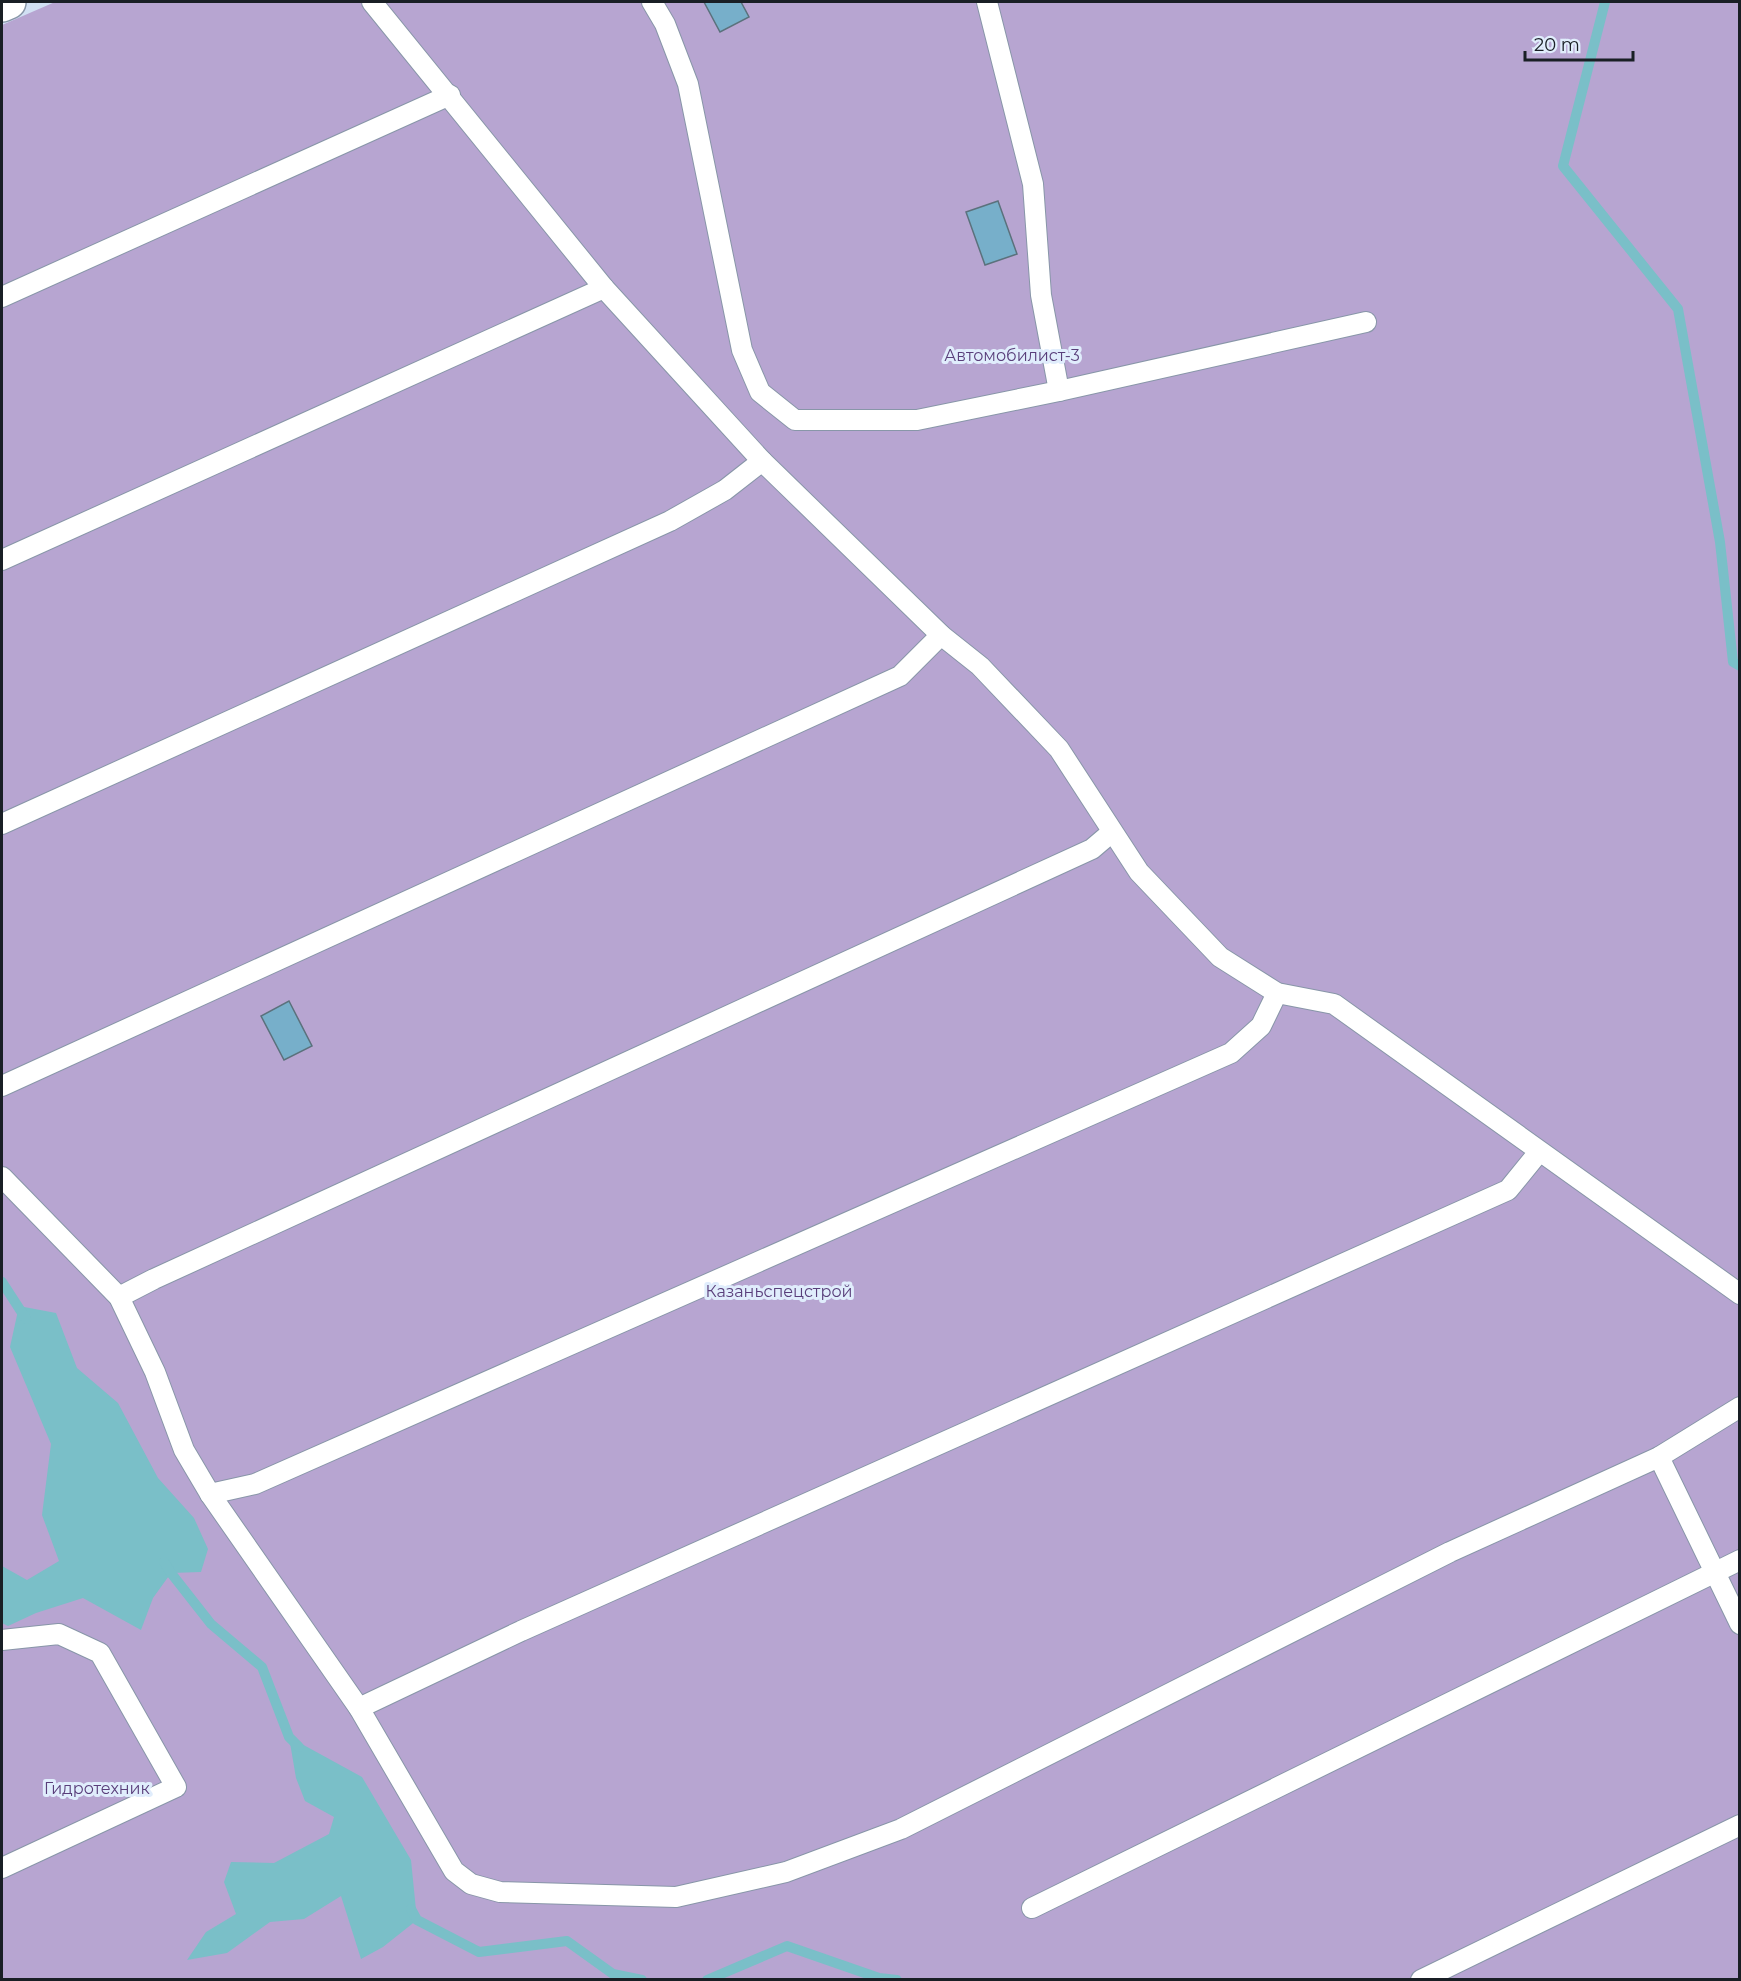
<svg xmlns="http://www.w3.org/2000/svg" width="1741" height="1981" font-family="Montserrat,sans-serif">
	<style>
		.green { fill: #b7a5d1 }
		.water { fill: #7abfc8 }
		.lines { fill: none; stroke-linecap: round; stroke-linejoin: round }
		.stream { stroke: #7abfc8; stroke-width: 10 }
		.building { fill: #77afca; stroke: #5b717c; stroke-width: 1.5 }
		.lane-casing { stroke: #8896a8; stroke-width: 22 }
		.street-casing { stroke: #8896a8; stroke-width: 36 }
		.lane { stroke: #fff; stroke-width: 20 }
		.street { stroke: #fff; stroke-width: 33 }
		.labels { text-anchor: middle; stroke-width: 6; stroke-linejoin: round; paint-order: stroke }
		.park-label { font-size: 16px; fill: #593e7a; stroke: #e0edfc }
	</style>
	<rect width="100%" height="100%" fill="#d1e0f3"/>
	<path class="green" d="M55,2H1739V1979H2V25Z"/>
	<g class="water">
		<path d="M19,1306L56,1313L77,1368L118,1403L158,1478L194,1518L208,1549L201,1572L171,1573L153,1598L141,1630L83,1598L36,1613L8,1626L2,1623V1566L27,1580L59,1561L42,1515L51,1444L10,1347Z"/>
		<path d="M289,1737L362,1777L411,1860L417,1920L383,1947L361,1959L341,1896L304,1919L270,1922L227,1953L187,1960L206,1932L236,1914L224,1882L231,1862L274,1863L329,1834L334,1817L305,1801L296,1778Z"/>
	</g>
	<g class="lines">
		<g class="stream">
			<path d="M1605,2L1563,166L1678,309L1720,542L1733,662L1740,666"/>
			<path d="M2,1282L26,1319"/>
			<path d="M164,1562L171,1573L211,1624L262,1667L289,1737L299,1747"/>
			<path d="M411,1909L417,1920L479,1952L567,1941L613,1974L642,1980"/>
			<path d="M707,1980L787,1946L879,1978L897,1980"/>
		</g>
	</g>
	<g class="building">
		<path d="M704,2H741L749,17L720,32Z"/>
		<path d="M998,201L1017,254L985,265L966,212Z"/>
		<path d="M289,1001L312,1046L284,1060L261,1016Z"/>
	</g>
	<g class="lines">
		<defs>
			<g id="lane">
				<path d="M372,2L604,288L762,461L941,635L980,666L1059,749L1139,872L1220,957L1277,993L1334,1004L1740,1294"/>
				<path d="M652,2L665,24L688,84L742,350L760,392L795,420H917L1059,391L1366,322"/>
				<path d="M987,2L1033,184L1041,295L1059,391"/>
				<path d="M2,297L450,95"/>
				<path d="M2,560L604,288"/>
				<path d="M2,824L670,521L725,490L762,461"/>
				<path d="M2,1086L900,676L941,635"/>
				<path d="M2,1177L119,1297L155,1372L184,1450L210,1494L359,1708L454,1871L471,1884L500,1892L676,1897L786,1872L901,1829L1450,1552L1659,1457L1740,1407"/>
				<path d="M119,1297L154,1279L1092,849L1112,832"/>
				<path d="M1659,1457L1740,1624"/>
				<path d="M210,1494L255,1484L1231,1053L1261,1026L1277,993"/>
				<path d="M2,1640L59,1634L100,1653L176,1787L2,1868"/>
				<path d="M359,1708L521,1631L1508,1190L1539,1152"/>
				<path d="M1032,1908L1740,1560"/>
				<path d="M1421,1980L1740,1825"/>
			</g>
			<path id="street" d="M2,5L9,2"/>
		</defs>
		<use href="#lane" class="lane-casing"/>
		<use href="#street" class="street-casing"/>
		<use href="#lane" class="lane"/>
		<use href="#street" class="street"/>
	</g>
	<g class="labels">
		<g class="park-label">
			<text x="1012" y="361">Автомобилист-3</text>
			<text x="779" y="1297">Казаньспецстрой</text>
			<text x="97" y="1794">Гидротехник</text>
		</g>
	</g>
	<rect width="1741" height="1981" fill="none" stroke="#191f25" stroke-width="6"/>
	<path d="M1525 51v9h108v-9" fill="none" stroke="#191f25" stroke-width="3"/>
	<text x="1534" y="51" font-size="18" fill="#191f25" stroke="#e0edfc" stroke-width="4.5" paint-order="stroke">20 m</text>
</svg>
